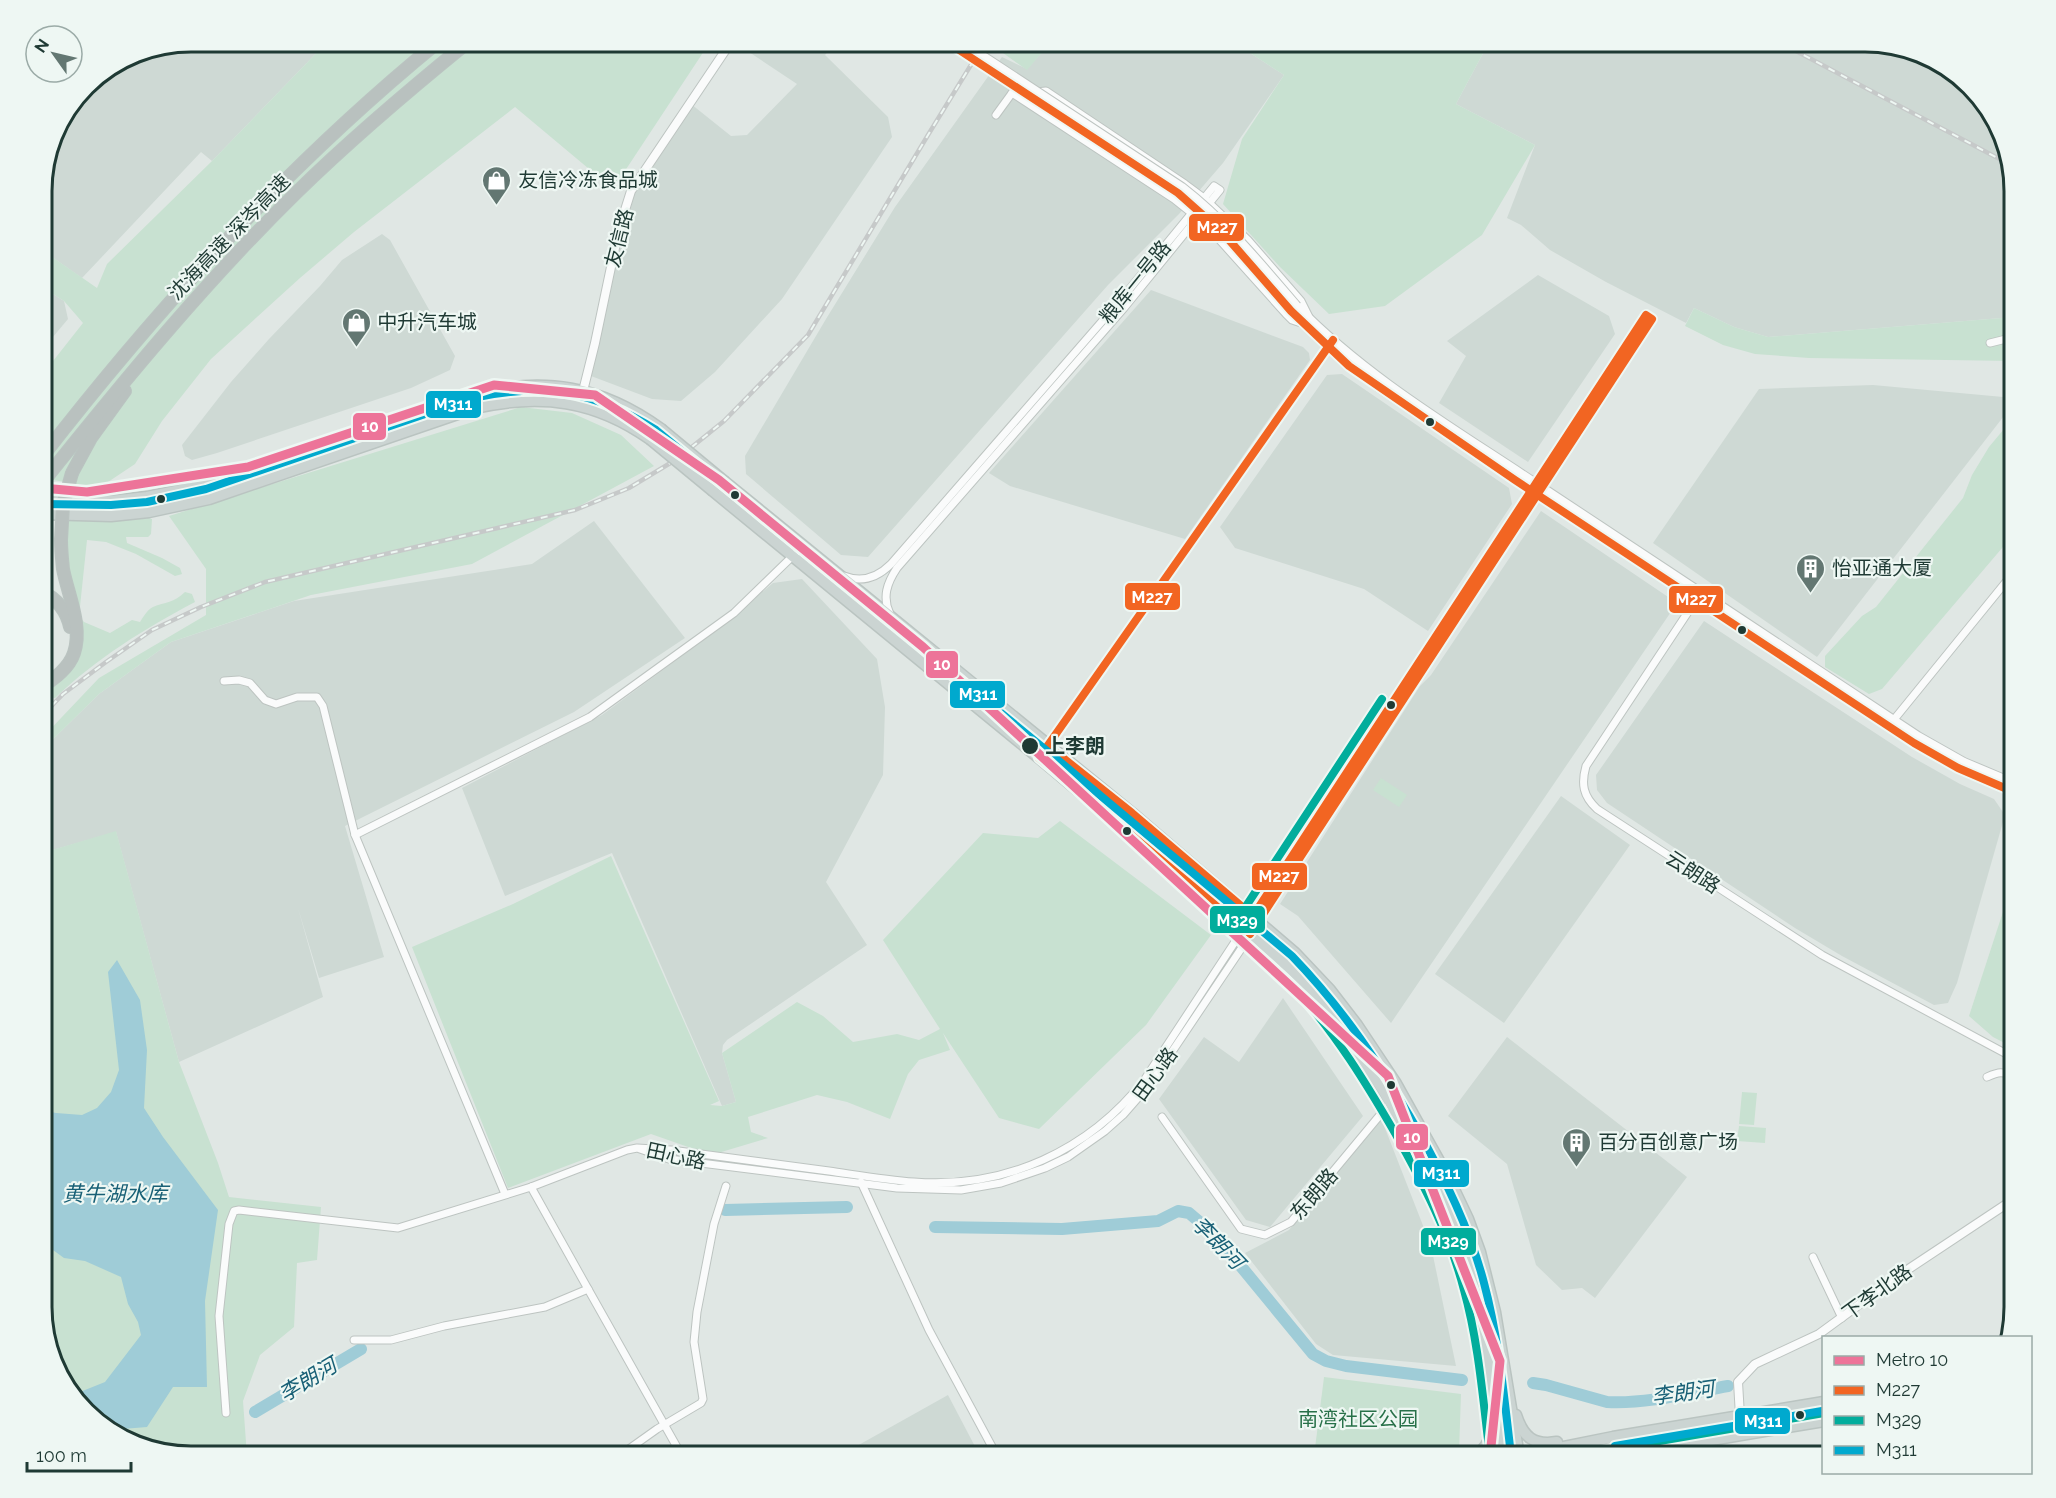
<svg xmlns="http://www.w3.org/2000/svg" width="2056" height="1498" font-family="Raleway,'Noto Sans SC',sans-serif">
	<style>
		.built { fill: #ced9d4 }
		.green { fill: #c8e1d1 }
		.water { fill: #9fccd7 }
		.lines { fill: none; stroke-linecap: round; stroke-linejoin: round }
		.river { stroke: #9fccd7; stroke-width: 12 }
		.minor-casing { stroke: #bdc4c1; stroke-width: 9 }
		.tertiary-casing { stroke: #bdc4c1; stroke-width: 10 }
		.primary-casing { stroke: #bac4c1; stroke-width: 13 }
		.motorway-casing { stroke: #bac4c1; stroke-width: 14 }
		.minor { stroke: #fafbfb; stroke-width: 7 }
		.tertiary { stroke: #fafbfb; stroke-width: 8 }
		.primary { stroke: #cbd4d2; stroke-width: 10 }
		.motorway { stroke: #b9c1bf; stroke-width: 12 }
		.rail-casing { stroke: #c6c9c9; stroke-width: 4.5 }
		.rail { stroke: #eef7f3; stroke-width: 2; stroke-dasharray: 7; stroke-linecap: butt }
		.tertiary-bridge-casing { stroke: #bdc4c1; stroke-width: 10; stroke-linecap: butt }
		.primary-bridge-casing { stroke: #bac4c1; stroke-width: 13; stroke-linecap: butt }
		.motorway-bridge-casing { stroke: #bac4c1; stroke-width: 14; stroke-linecap: butt }
		.tertiary-bridge { stroke: #fafbfb; stroke-width: 8 }
		.primary-bridge { stroke: #cbd4d2; stroke-width: 10 }
		.motorway-bridge { stroke: #b9c1bf; stroke-width: 12 }
		.bus-1-casing { stroke: #eef7f3; stroke-width: 12 }
		.bus-2-casing { stroke: #eef7f3; stroke-width: 12 }
		.bus-3-casing { stroke: #eef7f3; stroke-width: 12 }
		.bus-1 { stroke: #f26522; stroke-width: 8 }
		.bus-2 { stroke: #01ad9c; stroke-width: 8 }
		.bus-3 { stroke: #00a9ce; stroke-width: 8 }
		.metro-1-casing { stroke: #eef7f3; stroke-width: 14 }
		.metro-1 { stroke: #ed7499; stroke-width: 9 }
		.bus-dot { fill: #1f3a34; stroke: #eef7f3; stroke-width: 2 }
		.labels { text-anchor: middle; stroke-width: 4.5; stroke-linejoin: round; paint-order: stroke }
		.poi-label { font-size: 20px; fill: #1f3a34; stroke: #eef7f3; text-anchor: start }
		.street-label { font-size: 20px; fill: #1f3a34; stroke: #eef7f3 }
		.stop-label { font-size: 20px; font-weight: bold; fill: #1f3a34; stroke: #eef7f3; text-anchor: start }
		.park-label { font-size: 20px; fill: #287149; stroke: #eef7f3 }
		.water-label { font-size: 21px; font-style: italic; fill: #186076; stroke: #eef7f3 }
		.rim { fill: none; stroke: #1f3a34; stroke-width: 3 }
		.line-badge { stroke: #eef7f3; stroke-width: 2 }
		.badge-label { font-size: 16px; text-anchor: middle; font-weight: bold; fill: #fff }
	</style>
	<rect width="100%" height="100%" fill="#e0e7e4"/>
	<g class="built">
		<path d="M192,42H327L212,161L201,152L82,278L42,250V182L57,126L93,79L135,53Z"/>
		<path d="M738,42H837L825,55L888,117L892,137L782,299L715,372L681,401L652,399L591,376L588,371L631,190L691,104L731,136L747,135L797,84L737,44Z"/>
		<path d="M1051,42H1233L1284,75L1223,163L1179,214L1108,285L868,557L841,555L746,474L745,456L826,319L895,207L1002,57L1027,69Z"/>
		<path d="M1489,42H1865L1912,50L1955,73L1998,125L2014,191V317L1768,337L1734,327L1694,308L1686,323L1606,282L1550,250L1521,225L1507,218L1535,145L1456,104Z"/>
		<path d="M382,234L390,240L455,356L450,370L411,388L217,453L192,460L185,456L182,445L231,382L269,339L320,286L342,260Z"/>
		<path d="M1538,275L1609,316L1615,334L1528,462L1439,403L1466,356L1447,341Z"/>
		<path d="M42,287L64,301L68,319L42,350Z"/>
		<path d="M1151,290L1303,347L1309,353L1310,360L1185,539L1010,486L989,473Z"/>
		<path d="M1342,374L1509,488L1512,504L1428,631L1364,589L1235,548L1220,527L1327,375Z"/>
		<path d="M1873,385L2014,398V403L1817,657L1653,543L1759,389Z"/>
		<path d="M1541,511L1677,603L1391,1023L1298,916L1280,904L1420,686L1431,675Z"/>
		<path d="M594,521L685,638L574,712L345,826L384,957L319,978L298,908L323,997L179,1062L116,832L42,853V750L99,694L171,642L294,601L532,564Z"/>
		<path d="M802,579L877,659L885,707L883,775L826,882L867,945L727,1040L723,1045L722,1053L736,1102L722,1106L612,853L505,896L462,788L602,715L721,627L773,583Z"/>
		<path d="M1704,621L1912,757L1960,784L1994,799L2005,815L1957,983L1948,1003L1934,1005L1842,956L1795,928L1607,803L1597,790L1596,775Z"/>
		<path d="M1561,796L1630,845L1504,1023L1435,974Z"/>
		<path d="M1283,998L1363,1116L1270,1227L1246,1220L1159,1099L1204,1037L1239,1062Z"/>
		<path d="M1507,1037L1687,1177L1595,1298L1582,1288L1562,1290L1536,1265L1507,1164L1448,1116Z"/>
		<path d="M1381,1118L1431,1246L1456,1366L1333,1355L1316,1344L1245,1253L1289,1230Z"/>
		<path d="M948,1395L980,1456H839Z"/>
	</g>
	<g class="green">
		<path d="M327,42H710L613,189L515,107L354,232L300,278L211,359L162,421L135,464L99,488L42,478V375L83,323L64,301L42,287V250L97,288L107,264L212,161Z"/>
		<path d="M1014,42H1051L1027,70L1003,53Z"/>
		<path d="M1233,42H1489L1456,104L1535,145L1482,235L1385,306L1329,314L1280,267L1223,204L1242,139L1284,75Z"/>
		<path d="M1694,308L1734,327L1768,337L2014,317V361L1809,358L1755,354L1723,345L1685,326Z"/>
		<path d="M521,407L572,413L621,435L654,466L472,564L311,595L171,642L99,694L42,750V738L99,678L206,615V569L169,516Z"/>
		<path d="M2014,417V534L1882,689L1869,694L1825,667V656L1862,616L1876,607L1963,498L1972,475L1989,447Z"/>
		<path d="M149,518L152,519L151,534L148,537H126L127,543L162,558L180,568L182,574L175,576L136,554L106,542L87,540L79,616L84,622L110,633L132,620L140,622C144,616 147,610 153,607C165,602 174,603 185,592L192,594L195,602C144,629 97,658 55,698L45,697L42,699V689L75,656L59,521H117Z"/>
		<path d="M1381,778L1407,795L1399,807L1373,790Z"/>
		<path d="M1060,821L1211,935L1146,1025L1039,1129L999,1118L943,1033L950,1050L919,1060L908,1074L890,1119L847,1102L817,1095L748,1117L751,1132L768,1138L718,1153L691,1148L651,1134L508,1188L412,947L513,904L611,856L719,1101L710,1105L722,1106L736,1102L722,1053L797,1002L823,1016L853,1042L897,1034L919,1040L940,1029L883,940L983,833L1038,838Z"/>
		<path d="M116,831L179,1062L218,1163L229,1197L321,1207L317,1260L297,1263L294,1327L260,1355L243,1401L247,1456H191L144,1448L101,1425L58,1373L42,1316V853Z"/>
		<path d="M2014,878V1048L1993,1037L1969,1016Z"/>
		<path d="M1742,1092L1757,1093L1754,1125L1739,1124Z"/>
		<path d="M1739,1126L1766,1128L1765,1143L1737,1141Z"/>
		<path d="M1324,1377L1461,1394L1459,1453L1429,1456H1314Z"/>
	</g>
	<path class="water" d="M117,960L140,1000L147,1050L144,1108L163,1137L218,1210L205,1301L207,1387H173L147,1427L110,1430L101,1425L75,1394L105,1382L141,1335L138,1322L128,1304L121,1277L85,1261L64,1258L53,1250H42V1110L56,1113L82,1115L97,1108L111,1092L119,1070L108,972Z"/>
	<g class="lines">
		<g class="river">
			<path d="M725,1210L847,1207"/>
			<path d="M935,1227L1062,1229L1158,1221L1178,1211L1189,1213L1216,1236L1313,1354L1326,1361L1346,1366L1462,1380"/>
			<path d="M1533,1383L1546,1385L1607,1402C1647,1404 1689,1393 1728,1386"/>
			<path d="M255,1412L361,1349"/>
		</g>
		<defs>
			<g id="minor">
				<path d="M1036,92L1046,91L1185,184L1204,198L1248,240L1301,301L1309,317"/>
				<path d="M1012,93L1174,199L1189,211L1217,237L1286,314L1292,320L1304,324"/>
				<path d="M996,115L1012,93"/>
				<path d="M1990,343L2014,337"/>
				<path d="M844,576C862,583 878,577 891,564L1118,303L1214,186L1220,190L1124,308L897,568C887,583 882,597 890,614"/>
				<path d="M1698,597L1586,766C1581,784 1583,796 1597,809L1822,955L2014,1058"/>
				<path d="M224,681L239,680L250,683L265,700L276,704L297,697H317L323,706L355,835L505,1194"/>
				<path d="M1892,722L2014,572"/>
				<path d="M1039,758L1332,342"/>
				<path d="M355,835L590,717L734,613L803,546"/>
				<path d="M1987,1077C1998,1072 2004,1070 2014,1079"/>
				<path d="M2014,1110L2011,1116L2014,1129"/>
				<path d="M1162,1117L1241,1229L1265,1235L1291,1222L1390,1103"/>
				<path d="M861,1182L929,1330L997,1456"/>
				<path d="M531,1187L588,1289"/>
				<path d="M1813,1257L1842,1318"/>
				<path d="M354,1340H391L444,1326L545,1307L588,1289L682,1456"/>
				<path d="M226,1413L219,1316L229,1224L234,1211L239,1210L398,1228L531,1187L627,1150L637,1148L671,1150C724,1157 776,1164 829,1171C857,1175 886,1180 914,1182C1005,1189 1089,1151 1145,1079L1646,315L1652,319L1239,952L1151,1083L1123,1115L1105,1131L1068,1157L1045,1168L1001,1183L961,1190L897,1188L669,1159L637,1148"/>
				<path d="M619,1456L657,1429L701,1403L703,1399L694,1342L697,1312L714,1224L726,1186"/>
			</g>
			<g id="tertiary">
				<path d="M1297,306C1366,377 1453,428 1534,482C1662,567 1790,651 1918,736L1964,762L2014,783"/>
				<path d="M1291,311L1349,366L1378,387L1515,480L1914,743L1958,768L2014,792"/>
				<path d="M583,391L595,343L619,229L631,191L731,42"/>
				<path d="M1740,1416L1738,1382L1755,1364L1819,1334L1901,1274L2014,1199"/>
			</g>
			<g id="primary">
				<path d="M725,482L1132,813L1295,953L1330,990L1357,1025L1395,1082L1449,1179L1468,1219L1480,1252L1495,1312L1519,1456"/>
				<path d="M713,491L1039,758L1247,932L1285,964L1319,1000L1345,1034L1383,1090L1436,1185L1454,1225L1466,1257L1481,1315L1501,1456"/>
				<path d="M42,499L111,501L147,497L205,485L471,394C545,377 600,385 661,429"/>
				<path d="M42,514L111,516L149,512L209,499L475,408C541,393 595,400 650,439"/>
				<path d="M1516,1415C1523,1437 1534,1446 1557,1442"/>
				<path d="M1474,1456C1488,1448 1492,1437 1490,1421"/>
				<path d="M1519,1456L1613,1437L1824,1402"/>
				<path d="M1617,1456L1824,1421"/>
			</g>
			<g id="motorway">
				<path d="M42,457C159,306 290,163 438,42"/>
				<path d="M72,473L91,438L125,391"/>
				<path d="M42,483C123,382 205,282 297,192C351,139 409,90 468,42"/>
				<path d="M42,592C57,598 67,612 70,627"/>
				<path d="M42,687C55,678 69,668 74,653C83,626 68,595 63,569C62,559 61,550 61,540"/>
			</g>
		</defs>
		<use href="#minor" class="minor-casing"/>
		<use href="#tertiary" class="tertiary-casing"/>
		<use href="#primary" class="primary-casing"/>
		<use href="#motorway" class="motorway-casing"/>
		<use href="#minor" class="minor"/>
		<use href="#tertiary" class="tertiary"/>
		<use href="#primary" class="primary"/>
		<use href="#motorway" class="motorway"/>
		<defs>
			<g id="rail">
				<path d="M1779,42L2007,163"/>
				<path d="M42,716L63,694L106,662L152,630L201,607L265,582L575,510L629,488L677,459L724,421L808,335L928,135L985,42"/>
			</g>
		</defs>
		<use href="#rail" class="rail-casing"/>
		<use href="#rail" class="rail"/>
		<defs>
			<g id="tertiary-bridge">
				<path d="M947,42L1178,193L1223,233L1291,311"/>
				<path d="M962,42L1182,187C1226,221 1261,264 1297,306"/>
			</g>
			<g id="primary-bridge">
				<path d="M661,429L725,482"/>
				<path d="M650,439L713,491"/>
			</g>
			<path id="motorway-bridge" d="M61,540L63,505L72,473"/>
		</defs>
		<use href="#tertiary-bridge" class="tertiary-bridge-casing"/>
		<use href="#primary-bridge" class="primary-bridge-casing"/>
		<use href="#motorway-bridge" class="motorway-bridge-casing"/>
		<use href="#tertiary-bridge" class="tertiary-bridge"/>
		<use href="#primary-bridge" class="primary-bridge"/>
		<use href="#motorway-bridge" class="motorway-bridge"/>
		<defs>
			<g id="bus-1">
				<path d="M947,42L1178,193L1223,233L1291,311L1349,366L1515,480L1914,743L1958,768L2014,792"/>
				<path d="M1048,746L1132,813L1253,916L1646,315L1652,319L1250,934L1039,758L1333,340"/>
			</g>
			<g id="bus-2">
				<path d="M1382,699L1235,923L1234,930L1236,936C1257,954 1278,971 1297,991C1336,1034 1366,1083 1395,1133C1423,1183 1450,1235 1464,1290C1479,1344 1483,1401 1490,1456"/>
				<path d="M1572,1456L1824,1413"/>
			</g>
			<g id="bus-3">
				<path d="M42,504L111,505L147,502L206,489L472,398C544,383 593,390 656,430L1046,750L1292,956C1344,1010 1380,1064 1417,1129C1445,1178 1470,1229 1484,1283C1499,1339 1504,1397 1511,1455"/>
				<path d="M1615,1446L1822,1411"/>
			</g>
		</defs>
		<use href="#bus-1" class="bus-1-casing"/>
		<use href="#bus-2" class="bus-2-casing"/>
		<use href="#bus-3" class="bus-3-casing"/>
		<use href="#bus-1" class="bus-1"/>
		<use href="#bus-2" class="bus-2"/>
		<use href="#bus-3" class="bus-3"/>
		<defs>
			<path id="metro-1" d="M42,488L87,492L248,467L494,385L595,395L719,480L923,647L1388,1076L1500,1361L1490,1456"/>
		</defs>
		<use href="#metro-1" class="metro-1-casing"/>
		<use href="#metro-1" class="metro-1"/>
	</g>
	<defs>
		<symbol id="shop-pin" viewBox="-11 -11 22 30"><path d="M0 17L-7.5 6A9.5 9.5 0 1 1 7.5 6Z" fill="#637772" stroke="#eef7f3"/><path d="M-5-2.5h2.3a2.7 3.5 0 0 1 5.4 0H5L5.5 6h-11ZM-1.5-2.5h3a1.5 2.3 0 0 0-3 0Z" fill="#fff"/></symbol>
		<symbol id="building-pin" viewBox="-11 -11 22 30"><path d="M0 17L-7.5 6A9.5 9.5 0 1 1 7.5 6Z" fill="#637772" stroke="#eef7f3"/><path d="M-4-6H4V6H1V3H-1V6H-4ZM-2.5-4.3h1.7v1.8h-1.7ZM.8-4.3h1.7v1.8H.8ZM-2.5-1h1.7V.8h-1.7ZM.8-1h1.7V.8H.8Z" fill="#fff"/></symbol>
	</defs>
	<g fill-rule="evenodd">
		<use href="#shop-pin" x="480" y="164" width="33" height="45"/>
		<use href="#shop-pin" x="340" y="306" width="33" height="45"/>
		<use href="#building-pin" x="1794" y="552" width="33" height="45"/>
		<use href="#building-pin" x="1560" y="1126" width="33" height="45"/>
	</g>
	<g class="bus-dot">
		<circle cx="1430" cy="422" r="5"/>
		<circle cx="735" cy="495" r="5"/>
		<circle cx="161" cy="499" r="5"/>
		<circle cx="1742" cy="630" r="5"/>
		<circle cx="1391" cy="705" r="5"/>
		<circle cx="1030" cy="746" r="9"/>
		<circle cx="1127" cy="831" r="5"/>
		<circle cx="1391" cy="1085" r="5"/>
		<circle cx="1800" cy="1415" r="5"/>
	</g>
	<g class="labels">
		<g class="poi-label">
			<text x="518" y="187">友信冷冻食品城</text>
			<text x="377" y="329">中升汽车城</text>
			<text x="1832" y="575">怡亚通大厦</text>
			<text x="1598" y="1149">百分百创意广场</text>
		</g>
		<g class="street-label">
			<text transform="translate(229 237) rotate(-46)" y="7">沈海高速 深岑高速</text>
			<text transform="translate(619 238) rotate(-76)" y="7">友信路</text>
			<text transform="translate(1135 282) rotate(-51)" y="7">粮库一号路</text>
			<text transform="translate(1693 872) rotate(33)" y="7">云朗路</text>
			<text transform="translate(1155 1074) rotate(-54)" y="7">田心路</text>
			<text transform="translate(676 1156) rotate(12)" y="7">田心路</text>
			<text transform="translate(1314 1194) rotate(-49)" y="7">东朗路</text>
			<text transform="translate(1877 1292) rotate(-36)" y="7">下李北路</text>
		</g>
		<g class="stop-label">
			<text x="1045" y="753">上李朗</text>
		</g>
		<g class="park-label">
			<text x="1358" y="1426">南湾社区公园</text>
		</g>
		<g class="water-label">
			<text x="115" y="1201">黄牛湖水库</text>
			<text transform="translate(1218 1243) rotate(46)" y="7">李朗河</text>
			<text transform="translate(308 1380) rotate(-31)" y="7">李朗河</text>
			<text transform="translate(1683 1393) rotate(-8)" y="7">李朗河</text>
		</g>
	</g>
	<path d="M0 0H2056V1498H0ZM191 52H1865A139 139 0 0 1 2004 191V1307A139 139 0 0 1 1865 1446H191A139 139 0 0 1 52 1307V191A139 139 0 0 1 191 52Z" fill="#eef7f3" fill-rule="evenodd"/>
	<path class="rim" d="M191 52H1865A139 139 0 0 1 2004 191V1307A139 139 0 0 1 1865 1446H191A139 139 0 0 1 52 1307V191A139 139 0 0 1 191 52Z"/>
	<g class="line-badge">
		<rect x="1188" y="213" width="57" height="29" rx="6" fill="#f26522"/>
		<rect x="425" y="390" width="57" height="29" rx="6" fill="#00a9ce"/>
		<rect x="352" y="412" width="35" height="29" rx="6" fill="#ed7499"/>
		<rect x="1124" y="582" width="57" height="29" rx="6" fill="#f26522"/>
		<rect x="1668" y="585" width="56" height="29" rx="6" fill="#f26522"/>
		<rect x="925" y="650" width="34" height="29" rx="6" fill="#ed7499"/>
		<rect x="949" y="680" width="57" height="29" rx="6" fill="#00a9ce"/>
		<rect x="1251" y="862" width="57" height="29" rx="6" fill="#f26522"/>
		<rect x="1209" y="905" width="57" height="29" rx="6" fill="#01ad9c"/>
		<rect x="1395" y="1123" width="34" height="28" rx="6" fill="#ed7499"/>
		<rect x="1413" y="1159" width="57" height="29" rx="6" fill="#00a9ce"/>
		<rect x="1420" y="1227" width="57" height="29" rx="6" fill="#01ad9c"/>
		<rect x="1734" y="1407" width="57" height="28" rx="6" fill="#00a9ce"/>
	</g>
	<g class="badge-label">
		<text x="1217" y="233">M227</text>
		<text x="453" y="410">M311</text>
		<text x="370" y="432">10</text>
		<text x="1152" y="603">M227</text>
		<text x="1696" y="605">M227</text>
		<text x="942" y="670">10</text>
		<text x="978" y="700">M311</text>
		<text x="1279" y="882">M227</text>
		<text x="1237" y="926">M329</text>
		<text x="1412" y="1143">10</text>
		<text x="1441" y="1179">M311</text>
		<text x="1448" y="1247">M329</text>
		<text x="1763" y="1427">M311</text>
	</g>
	<rect x="1822" y="1336" width="210" height="138" fill="#eef7f3" stroke="#9baba7" stroke-width="1.5"/>
	<rect x="1834" y="1356" width="30" height="9" fill="#ed7499" stroke="#9baba7" stroke-width="1.5"/>
	<text x="1876" y="1366" font-size="18" fill="#1f3a34">Metro 10</text>
	<rect x="1834" y="1386" width="30" height="9" fill="#f26522" stroke="#9baba7" stroke-width="1.5"/>
	<text x="1876" y="1396" font-size="18" fill="#1f3a34">M227</text>
	<rect x="1834" y="1416" width="30" height="9" fill="#01ad9c" stroke="#9baba7" stroke-width="1.5"/>
	<text x="1876" y="1426" font-size="18" fill="#1f3a34">M329</text>
	<rect x="1834" y="1446" width="30" height="9" fill="#00a9ce" stroke="#9baba7" stroke-width="1.5"/>
	<text x="1876" y="1456" font-size="18" fill="#1f3a34">M311</text>
	<g transform="translate(54 54) rotate(304)"><circle r="28" fill="#eef7f3" stroke="#9baba7" stroke-width="1.5"/>
	<path d="M0-4.5L10 22L0 15L-10 22Z" fill="#637772"/>
	<text y="-9" font-size="16" font-weight="bold" text-anchor="middle" fill="#1f3a34">N</text>
	</g>
	<path d="M27 1462v9h104v-9" fill="none" stroke="#1f3a34" stroke-width="3"/>
	<text x="36" y="1462" font-size="18" fill="#1f3a34" stroke="#eef7f3" stroke-width="4.5" paint-order="stroke">100 m</text>
</svg>
